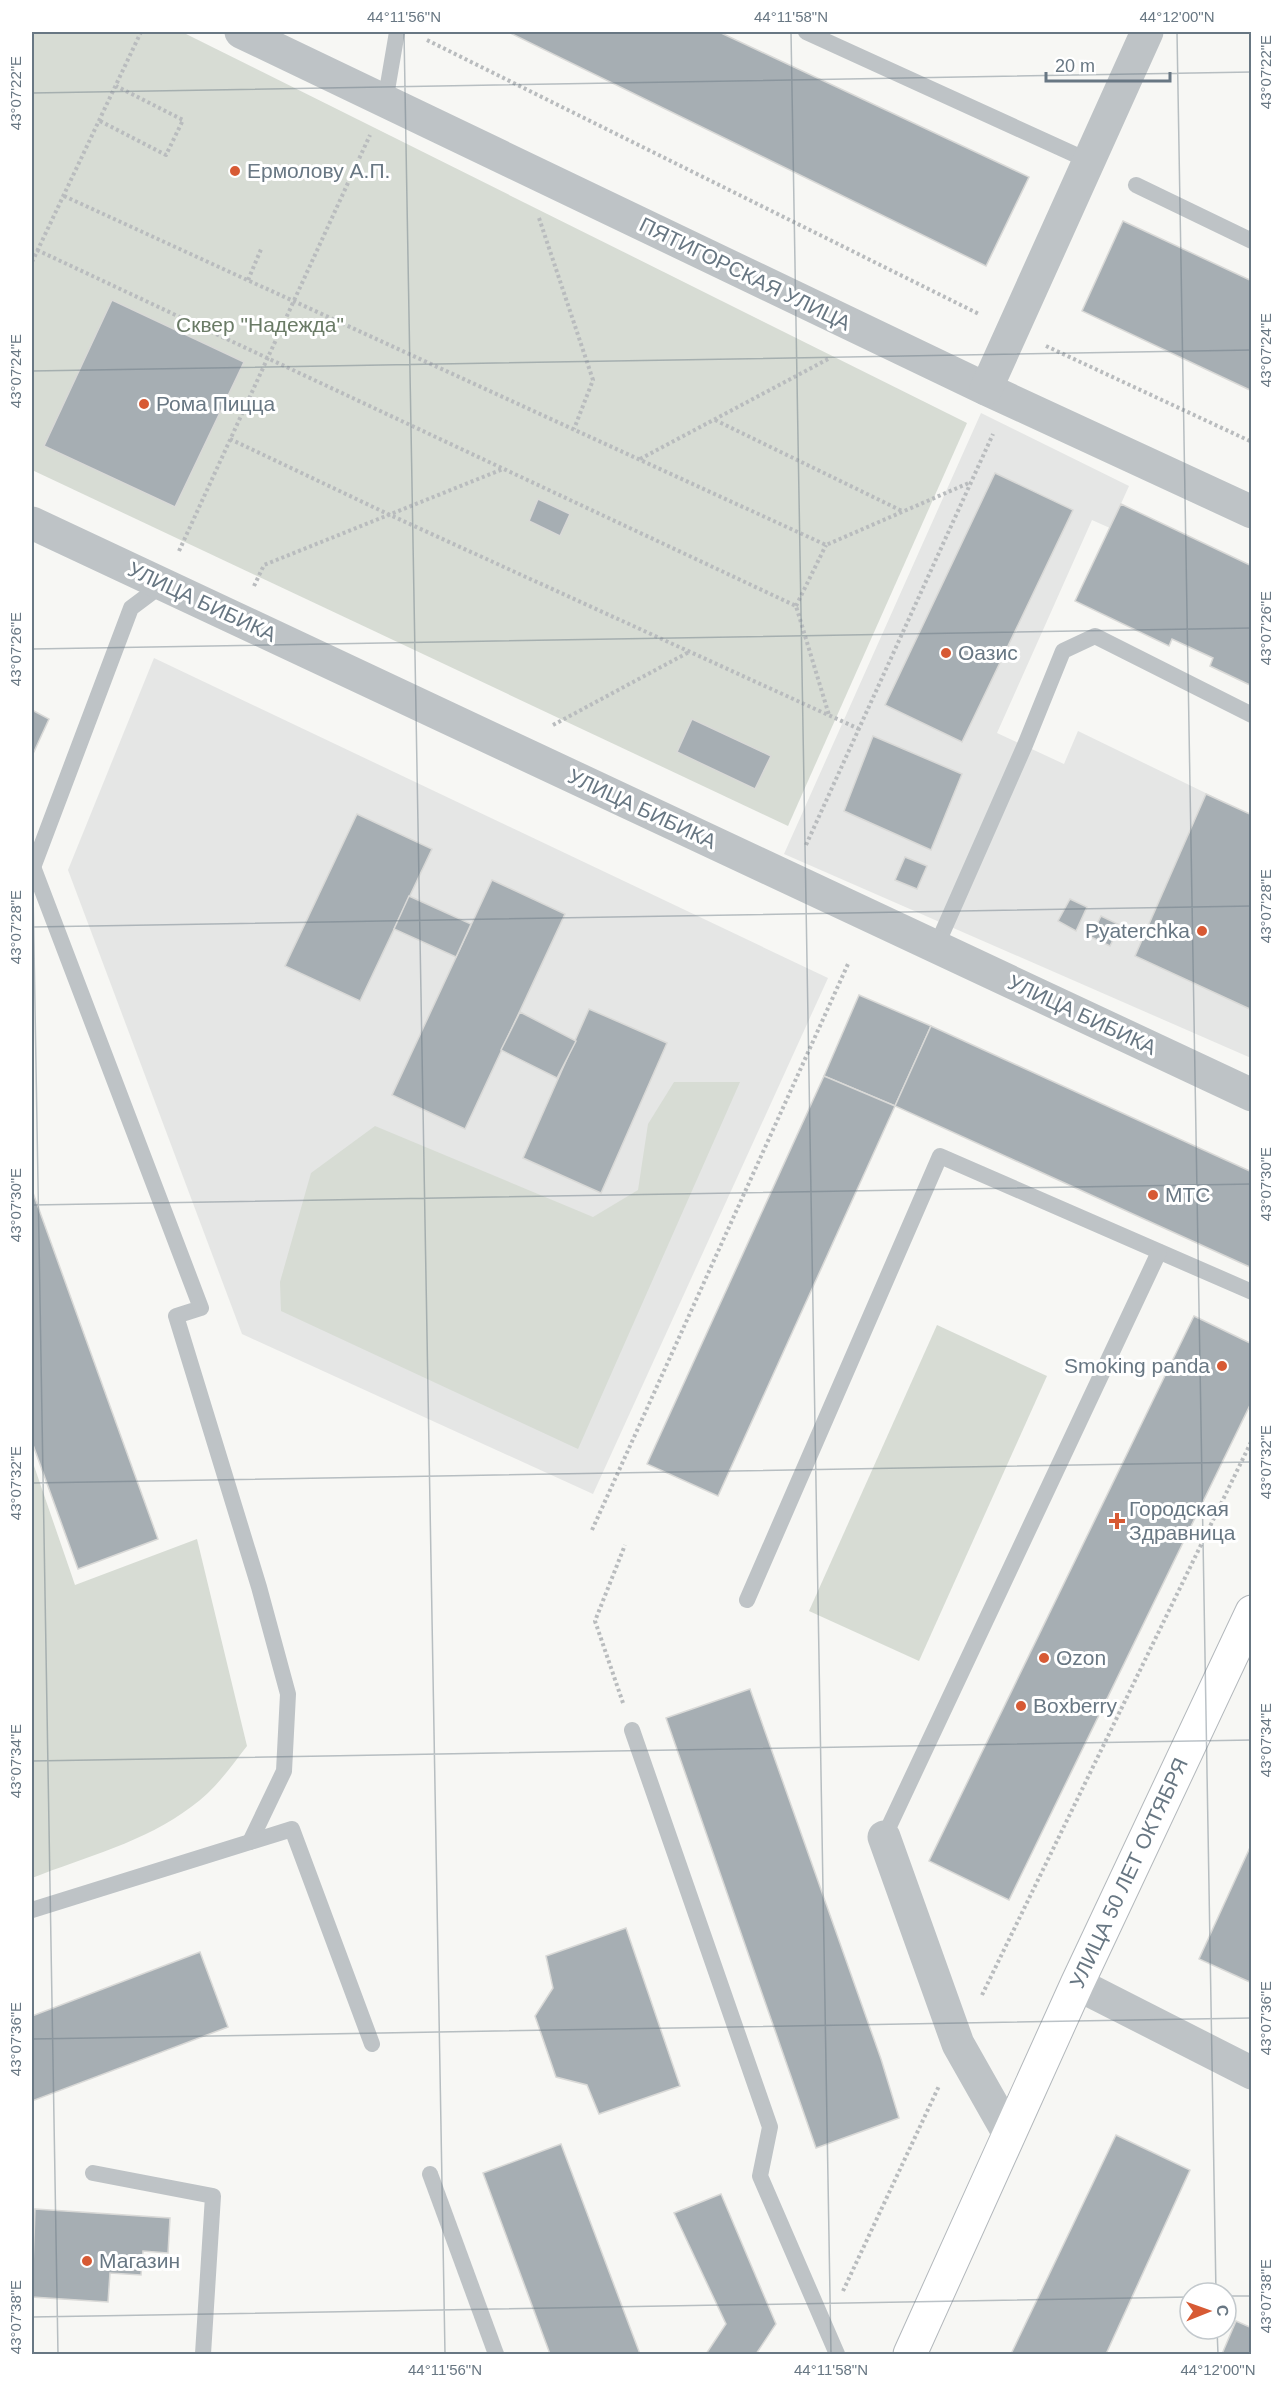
<svg xmlns="http://www.w3.org/2000/svg" width="1283" height="2386" font-family="Arial,sans-serif">
	<style>
		.built { fill: #e5e6e5 }
		.green { fill: #d7dcd4 }
		.building { fill: #a6aeb3; stroke: #d9d9d7; stroke-width: 1.5 }
		.lines { fill: none; stroke-linecap: round; stroke-linejoin: round }
		.secondary-casing { stroke: #b3b8bc; stroke-width: 35 }
		.path { stroke: #b9bcbe; stroke-width: 4; stroke-dasharray: 3 3; stroke-linecap: butt }
		.service { stroke: #bec3c6; stroke-width: 16 }
		.minor { stroke: #bec3c6; stroke-width: 33 }
		.secondary { stroke: #fff; stroke-width: 33 }
		.ticks { fill: none; stroke: #687783; stroke-width: 1.5; stroke-opacity: 0.45 }
		.poi-dot { fill: #d75a34; stroke: #fff; stroke-width: 2 }
		.labels { text-anchor: middle; stroke-width: 6; stroke-linejoin: round; paint-order: stroke }
		.poi-label { font-size: 21px; fill: #687783; stroke: #fff; text-anchor: start }
		.street-label { font-size: 21px; fill: #687783; stroke: #fff }
		.park-label { font-size: 21px; fill: #6a7b66; stroke: #fff }
		.neatline { fill: none; stroke: #687783; stroke-width: 2 }
		.ticks-label { font-size: 15px; text-anchor: middle; fill: #687783 }
	</style>
	<rect width="100%" height="100%" fill="#f7f7f4"/>
	<g class="built">
		<path d="M981,413L1129,486L1110,528L1092,520L997,733L1064,764L1078,731L1251,815V1058L784,854Z"/>
		<path d="M154,658L828,978L593,1494L242,1334L68,870Z"/>
	</g>
	<g class="green">
		<path d="M32,32H182L967,423L788,826L32,470Z"/>
		<path d="M674,1082H740L578,1449L281,1311L280,1282L311,1173L375,1126L593,1217L638,1190L648,1124Z"/>
		<path d="M937,1325L1047,1376L919,1661L809,1611Z"/>
		<path d="M32,1460L75,1585L197,1539L247,1746C230,1768 214,1791 191,1807C145,1842 85,1857 32,1878Z"/>
	</g>
	<g class="building">
		<path d="M508,32H719L1029,177L986,266Z"/>
		<path d="M1123,221L1252,281V391L1082,311Z"/>
		<path d="M112,300L244,362L175,507L44,446Z"/>
		<path d="M995,473L1073,510L962,742L885,705Z"/>
		<path d="M538,499L570,514L560,536L529,521Z"/>
		<path d="M1121,504L1252,566V686L1210,666L1213,658L1172,639L1169,646L1075,601Z"/>
		<path d="M32,710L49,719L32,756Z"/>
		<path d="M692,719L771,756L755,789L677,752Z"/>
		<path d="M873,736L962,774L931,850L844,811Z"/>
		<path d="M1206,794L1252,815V1010L1135,956Z"/>
		<path d="M357,814L432,849L360,1001L285,966Z"/>
		<path d="M905,857L927,866L917,889L895,880Z"/>
		<path d="M492,880L565,914L465,1129L392,1095Z"/>
		<path d="M409,896L471,924L456,957L394,929Z"/>
		<path d="M1070,899L1087,907L1076,931L1058,921Z"/>
		<path d="M1101,916L1120,925L1110,946L1091,937Z"/>
		<path d="M859,995L931,1026L895,1106L824,1076Z"/>
		<path d="M589,1009L667,1043L601,1193L523,1158Z"/>
		<path d="M520,1012L576,1041L557,1078L501,1050Z"/>
		<path d="M931,1026L1252,1172V1268L895,1106Z"/>
		<path d="M824,1076L895,1106L718,1496L647,1464Z"/>
		<path d="M32,1190L158,1539L78,1569L32,1442Z"/>
		<path d="M1194,1316L1252,1344V1401L1009,1900L929,1861Z"/>
		<path d="M750,1689L881,2059L899,2118L816,2148L666,1718Z"/>
		<path d="M1252,1843V1983L1199,1959Z"/>
		<path d="M626,1928L680,2086L599,2114L587,2085L556,2077L535,2016L553,1988L546,1956Z"/>
		<path d="M200,1952L228,2027L32,2101V2016Z"/>
		<path d="M1116,2135L1190,2170L1106,2354H1011Z"/>
		<path d="M561,2144L640,2354H550L483,2173Z"/>
		<path d="M721,2194L776,2324L756,2354H706L726,2324L674,2213Z"/>
		<path d="M35,2209L170,2218L168,2253L143,2251L141,2275L110,2273L108,2302L32,2297Z"/>
		<path d="M1236,2321L1252,2328V2354H1222Z"/>
	</g>
	<g class="lines">
		<defs>
			<path id="secondary" d="M910,2354L1077,1984L1252,1612"/>
		</defs>
		<use href="#secondary" class="secondary-casing"/>
		<g class="path">
			<path d="M427,40L979,314"/>
			<path d="M100,121L166,155L183,120L116,86"/>
			<path d="M64,196L826,545L971,482"/>
			<path d="M539,218L593,380L574,429"/>
			<path d="M37,250L796,606L829,715"/>
			<path d="M32,262L141,32"/>
			<path d="M248,280L262,247"/>
			<path d="M1046,346L1252,442"/>
			<path d="M715,420L902,511"/>
			<path d="M230,439L390,515L859,729"/>
			<path d="M640,459L830,358"/>
			<path d="M179,551L370,135"/>
			<path d="M254,586L264,565L503,469"/>
			<path d="M796,606L826,545"/>
			<path d="M553,725L689,652"/>
			<path d="M806,845L993,434"/>
			<path d="M592,1530L848,964"/>
			<path d="M623,1703L595,1621L625,1545"/>
			<path d="M982,1995L1252,1440"/>
			<path d="M843,2291L939,2086"/>
		</g>
		<g class="service">
			<path d="M806,32L1089,161"/>
			<path d="M385,102L397,32"/>
			<path d="M1136,185L1252,241"/>
			<path d="M32,864L201,1308L176,1316L259,1587L288,1694L284,1771L250,1842"/>
			<path d="M34,865L131,608L163,584"/>
			<path d="M936,947L1025,745L1063,651L1095,636L1252,715"/>
			<path d="M747,1600L940,1156L1252,1292"/>
			<path d="M632,1730L770,2127L760,2176L837,2354"/>
			<path d="M884,1837L1159,1252"/>
			<path d="M32,1910L292,1829L372,2044"/>
			<path d="M93,2173L213,2196L203,2354"/>
			<path d="M430,2174L496,2354"/>
		</g>
		<g class="minor">
			<path d="M241,32L986,389L1252,512"/>
			<path d="M986,389L1147,32"/>
			<path d="M32,523L1252,1095"/>
			<path d="M884,1837L958,2044L1009,2134"/>
			<path d="M1077,1984L1252,2073"/>
		</g>
		<use href="#secondary" class="secondary"/>
	</g>
	<path class="ticks" d="M404,32L445,2354M791,32L831,2354M1177,32L1216,2293M32,93L1252,72M32,371L1252,350M32,649L1252,628M32,831L58,2354M32,927L1252,906M32,1205L1252,1184M32,1483L1252,1462M32,1761L1252,1740M32,2039L1252,2018M1226,2296H1252M32,2317L1190,2297M1217,2329L1218,2354"/>
	<g class="poi-dot">
		<circle cx="235" cy="171" r="6"/>
		<circle cx="144" cy="404" r="6"/>
		<circle cx="946" cy="653" r="6"/>
		<circle cx="1202" cy="931" r="6"/>
		<circle cx="1153" cy="1195" r="6"/>
		<circle cx="1222" cy="1366" r="6"/>
		<path d="M1114 1512h6v6h6v6h-6v6h-6v-6h-6v-6h6z"/>
		<circle cx="1044" cy="1658" r="6"/>
		<circle cx="1021" cy="1706" r="6"/>
		<circle cx="87" cy="2261" r="6"/>
	</g>
	<g class="labels">
		<g class="poi-label">
			<text x="247" y="178">Ермолову А.П.</text>
			<text x="156" y="411">Рома Пицца</text>
			<text x="958" y="660">Оазис</text>
			<text x="1190" y="938" text-anchor="end">Pyaterchka</text>
			<text x="1165" y="1202">МТС</text>
			<text x="1210" y="1373" text-anchor="end">Smoking panda</text>
			<text x="1129" y="1516">Городская<tspan x="1129" dy="24">Здравница</tspan></text>
			<text x="1056" y="1665">Ozon</text>
			<text x="1033" y="1713">Boxberry</text>
			<text x="99" y="2268">Магазин</text>
		</g>
		<g class="street-label">
			<text transform="translate(745 274) rotate(26)" y="7">ПЯТИГОРСКАЯ УЛИЦА</text>
			<text transform="translate(202 602) rotate(25)" y="7">УЛИЦА БИБИКА</text>
			<text transform="translate(642 809) rotate(25)" y="7">УЛИЦА БИБИКА</text>
			<text transform="translate(1082 1015) rotate(25)" y="7">УЛИЦА БИБИКА</text>
			<text transform="translate(1129 1873) rotate(-65)" y="7">УЛИЦА 50 ЛЕТ ОКТЯБРЯ</text>
		</g>
		<g class="park-label">
			<text x="260" y="332">Сквер "Надежда"</text>
		</g>
	</g>
	<rect width="1283" height="2386" fill="none" stroke="#ffffff" stroke-width="66"/>
	<g transform="translate(1208 2311) rotate(89)"><circle r="28" fill="#ffffff" stroke="#c3c9cd" stroke-width="1.5"/>
	<path d="M0-4.5L10 22L0 15L-10 22Z" fill="#d75a34"/>
	<text y="-9" font-size="16" font-weight="bold" text-anchor="middle" fill="#687783">С</text>
	</g>
	<path d="M1046 72v9h124v-9" fill="none" stroke="#687783" stroke-width="3"/>
	<text x="1055" y="72" font-size="18" fill="#687783" stroke="#ffffff" stroke-width="4.5" paint-order="stroke">20 m</text>
	<rect x="33" y="33" width="1217" height="2320" class="neatline"/>
	<g class="ticks-label">
		<text x="404" y="22">44°11'56"N</text>
		<text x="791" y="22">44°11'58"N</text>
		<text x="1177" y="22">44°12'00"N</text>
		<text transform="translate(1266 72) rotate(-90)" y="5">43°07'22"E</text>
		<text transform="translate(16 93) rotate(-90)" y="5">43°07'22"E</text>
		<text transform="translate(1266 350) rotate(-90)" y="5">43°07'24"E</text>
		<text transform="translate(16 371) rotate(-90)" y="5">43°07'24"E</text>
		<text transform="translate(1266 628) rotate(-90)" y="5">43°07'26"E</text>
		<text transform="translate(16 649) rotate(-90)" y="5">43°07'26"E</text>
		<text transform="translate(1266 906) rotate(-90)" y="5">43°07'28"E</text>
		<text transform="translate(16 927) rotate(-90)" y="5">43°07'28"E</text>
		<text transform="translate(1266 1184) rotate(-90)" y="5">43°07'30"E</text>
		<text transform="translate(16 1205) rotate(-90)" y="5">43°07'30"E</text>
		<text transform="translate(1266 1462) rotate(-90)" y="5">43°07'32"E</text>
		<text transform="translate(16 1483) rotate(-90)" y="5">43°07'32"E</text>
		<text transform="translate(1266 1740) rotate(-90)" y="5">43°07'34"E</text>
		<text transform="translate(16 1761) rotate(-90)" y="5">43°07'34"E</text>
		<text transform="translate(1266 2018) rotate(-90)" y="5">43°07'36"E</text>
		<text transform="translate(16 2039) rotate(-90)" y="5">43°07'36"E</text>
		<text transform="translate(1266 2296) rotate(-90)" y="5">43°07'38"E</text>
		<text transform="translate(16 2317) rotate(-90)" y="5">43°07'38"E</text>
		<text x="445" y="2375">44°11'56"N</text>
		<text x="831" y="2375">44°11'58"N</text>
		<text x="1218" y="2375">44°12'00"N</text>
	</g>
</svg>
